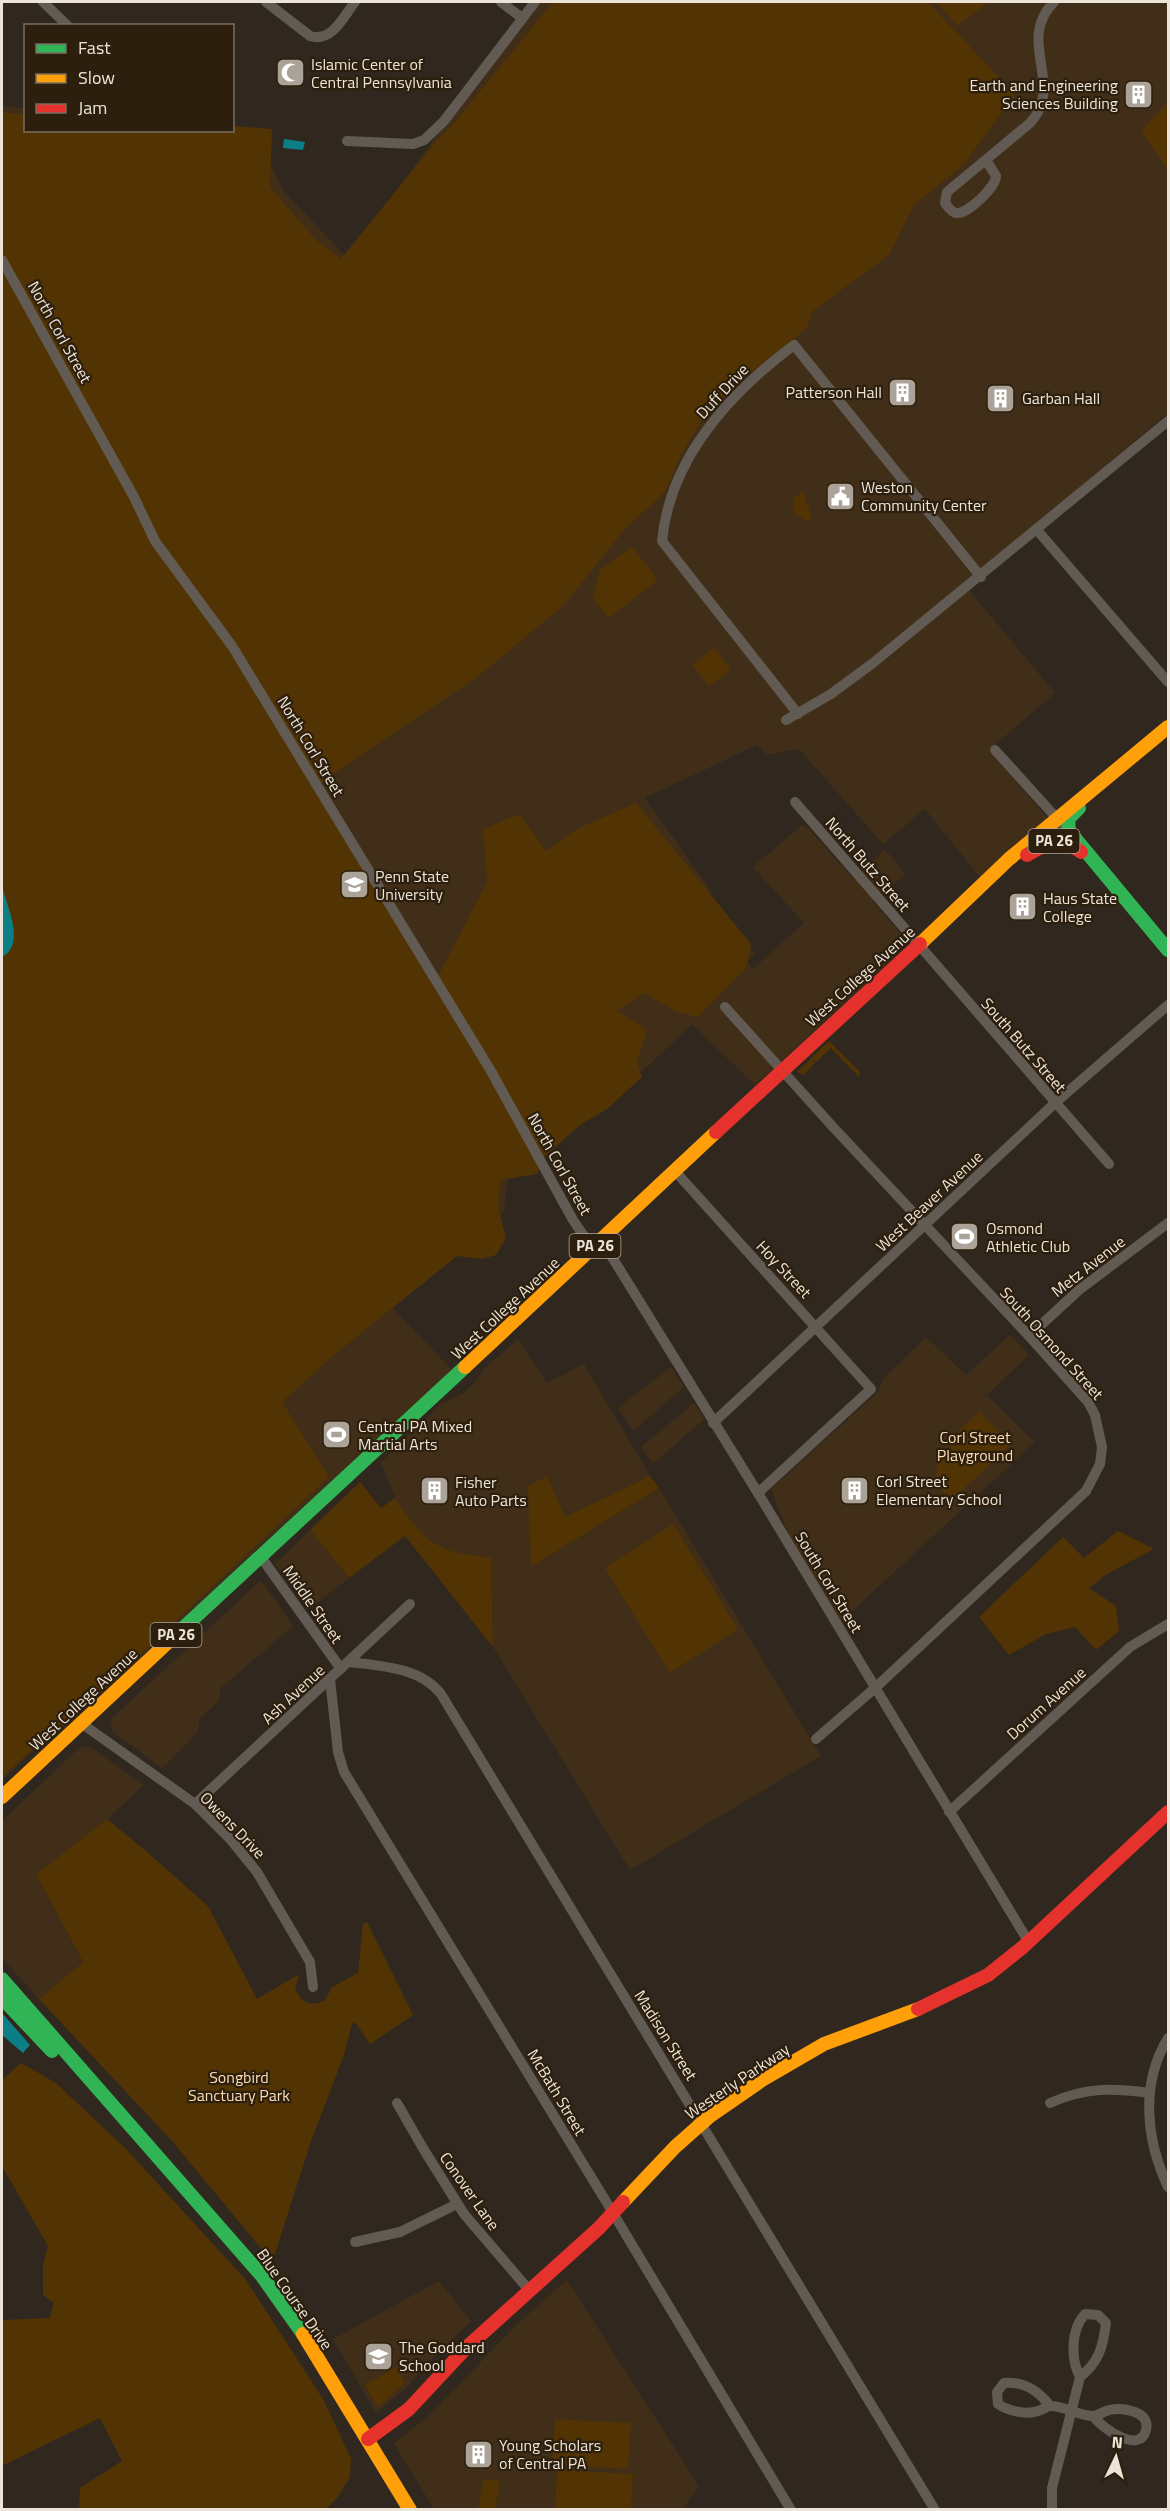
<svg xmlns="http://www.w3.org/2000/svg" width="1170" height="2511" font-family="'Titillium Web',sans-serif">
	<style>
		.built { fill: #402e18 }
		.green { fill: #523304 }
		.water { fill: #0c7f86 }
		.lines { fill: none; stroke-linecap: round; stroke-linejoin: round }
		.street { stroke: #615b54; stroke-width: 10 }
		.fast { stroke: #30b455; stroke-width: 14 }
		.slow { stroke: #ff9f0a; stroke-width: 14 }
		.jam { stroke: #e5322d; stroke-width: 14 }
		.labels { text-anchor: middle; stroke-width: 4.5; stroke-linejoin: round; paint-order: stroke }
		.shield { fill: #2d1f0d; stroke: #b3a99c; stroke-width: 1.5 }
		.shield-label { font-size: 15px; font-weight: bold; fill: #ede4d9 }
		.poi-label { font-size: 16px; fill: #ede4d9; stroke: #2d1f0d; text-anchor: start }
		.street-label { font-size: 16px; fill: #ede4d9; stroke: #2d1f0d }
		.park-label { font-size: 16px; fill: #fbdcb7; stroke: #2d1f0d }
	</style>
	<rect width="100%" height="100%" fill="#30281e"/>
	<g class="built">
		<path d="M539,2H1168V413L964,584L1055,693L989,750L1048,819L982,880L925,809L883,844L799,749L766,755L757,745L645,798L711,891L707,896L756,954L747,962L753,969L804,923L753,867L802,825L809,829L853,879L885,849L905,874L873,902L903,936L906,946L755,1085L692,1024L649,1065L544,1157L514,1120L504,1212L393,1308L452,1370L56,1735L39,1745L2,1780V106L25,108L26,130L255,129L283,190L344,255L371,226L456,109Z"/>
		<path d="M1010,1335L1029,1355L987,1395L1035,1442L837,1625L801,1566L771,1489L878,1392L884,1378L926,1337L966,1375Z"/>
		<path d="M518,1339L547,1383L584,1364L650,1476L565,1517L531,1567L659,1488L821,1756L630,1870L493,1647L491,1557L465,1556L440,1547L414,1528L395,1498L381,1462L441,1404L464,1393L476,1381L485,1368Z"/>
		<path d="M671,1367L684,1387L633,1431L618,1408Z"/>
		<path d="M694,1403L704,1419L653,1464L641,1447Z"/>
		<path d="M310,1530L349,1578L309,1609L275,1564Z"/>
		<path d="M261,1580L293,1626L221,1688L219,1701L200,1718L198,1732L162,1768L113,1732L111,1726L112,1718Z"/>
		<path d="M85,1746L93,1749L144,1785L107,1819L36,1874L83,1962L39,1999L2,1958V1821L78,1749Z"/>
		<path d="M567,2280L699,2486L683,2509H434L394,2443L431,2414L514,2327Z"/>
		<path d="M439,2281L471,2321L427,2363L408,2386L376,2413L333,2339Z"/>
	</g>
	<g class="green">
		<path d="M553,2H928L1015,94L964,164L914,205L889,255L813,311L806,329L729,390L701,421L682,453L665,492L624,530L564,605L480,675L317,785L436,980L487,882L483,829L519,814L546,851L577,829L636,803L751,944L746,968L698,1017L677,1012L644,993L617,1011L647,1029L637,1063L642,1077L607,1109L580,1125L544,1157L537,1174L501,1180L498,1207L506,1238L496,1255L482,1259L457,1256L333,1356L282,1402L329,1477L55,1734L39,1743L2,1778V112L25,115L26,130H232L233,126L272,129L270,187L316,240L341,259L437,140L450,128Z"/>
		<path d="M937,2H988L957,26Z"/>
		<path d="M1168,102V170L1141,131Z"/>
		<path d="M803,491L812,517L808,522L794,513L793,499Z"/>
		<path d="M632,547L658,580L609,618L593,599L600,570Z"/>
		<path d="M714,648L731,670L709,686L692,665Z"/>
		<path d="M829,1041L860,1072L859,1077L831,1048L816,1062L812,1060L815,1063L803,1075L797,1072Z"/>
		<path d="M979,1412L1011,1444L951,1501C942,1496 944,1487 936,1482C936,1468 937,1457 952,1451L949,1443L952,1437Z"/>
		<path d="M547,1476L565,1517L650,1476L659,1488L531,1567L528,1486Z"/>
		<path d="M360,1482L381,1508L395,1498C423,1541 438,1554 491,1557L493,1647L405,1536L349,1578L310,1530Z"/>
		<path d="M673,1524L738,1629L670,1673L605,1568Z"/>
		<path d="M1118,1531L1154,1549L1107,1574L1089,1588L1116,1606L1119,1631L1096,1650L1075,1627L1046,1634L1009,1655L979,1617L1063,1537L1084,1558Z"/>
		<path d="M107,1819L146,1851L208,1906L257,1999L298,1975L299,1977L295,1987C299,2002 311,2008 325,2000L332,1987L358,1973L363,1924L367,1922L413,2015L370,2044L355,2022L352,2024L344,2055L310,2144L275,2254L269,2258L172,2141L39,1999L83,1962L36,1874Z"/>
		<path d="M21,2063L56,2083L127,2150L246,2280L323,2399L351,2458L350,2477L337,2498L326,2509H79L80,2488L122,2461L100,2418L2,2466V2320L50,2318L54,2303L43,2295V2265L48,2246L2,2166V2080Z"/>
		<path d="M396,2367L405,2383L378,2407L365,2385Z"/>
		<path d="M555,2419L631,2423L628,2469L552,2465Z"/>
		<path d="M557,2470L633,2474L631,2509H555Z"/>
		<path d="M484,2479L500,2482L495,2509H478Z"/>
	</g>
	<g class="water">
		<path d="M284,139L305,142L303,150L283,148Z"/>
		<path d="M2,885C6,906 27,944 2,957Z"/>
		<path d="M2,2013L30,2045L23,2053L2,2035Z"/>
	</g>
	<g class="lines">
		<g class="street">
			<path d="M43,2L68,26"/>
			<path d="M266,2L310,36C332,43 343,17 355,2"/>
			<path d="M501,2L522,18"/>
			<path d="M347,141L413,144L424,140L444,121L535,2"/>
			<path d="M986,160L996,176C996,187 967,215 956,213C951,212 948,207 945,203L947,192L1030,123C1066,85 1015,41 1054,2"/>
			<path d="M2,260L134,497L155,541L232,646L491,1071L573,1220L586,1239L607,1249L761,1498L1028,1941"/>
			<path d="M1037,530L1168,682"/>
			<path d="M798,714L662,541C670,457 730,393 794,345L981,577"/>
			<path d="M786,720L831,694L873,663L1168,421"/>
			<path d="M995,750L1061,823"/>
			<path d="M795,802L1109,1164"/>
			<path d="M725,1007L833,1127L1029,1336L1088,1402L1095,1415L1102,1447L1100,1464L1086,1491L875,1688L816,1739"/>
			<path d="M674,1170L871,1389L758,1493"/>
			<path d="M1029,1336L1079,1290L1168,1223"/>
			<path d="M713,1423L1055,1103L1168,1005"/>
			<path d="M261,1557L341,1669"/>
			<path d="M349,1662C381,1666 420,1667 441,1694L935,2510"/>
			<path d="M330,1679L338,1752L344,1772L607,2203L791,2510"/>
			<path d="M81,1723L195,1804L231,1840L257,1872L310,1962L313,1987"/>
			<path d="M195,1804L410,1604"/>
			<path d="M949,1812L1130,1647L1168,1624"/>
			<path d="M1168,2038C1140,2084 1146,2140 1168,2187"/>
			<path d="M397,2103L424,2150L464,2214L529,2290"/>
			<path d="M1050,2103C1086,2087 1111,2088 1150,2093"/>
			<path d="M355,2242L400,2232L457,2204"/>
			<path d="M1050,2406C1038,2390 1024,2381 1004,2383L997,2392L998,2404C1008,2411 1026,2415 1038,2411C1042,2410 1047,2406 1051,2406C1064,2406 1078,2415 1092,2416C1097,2416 1103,2412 1109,2410C1122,2407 1151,2411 1146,2430C1140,2455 1102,2428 1094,2417"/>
			<path d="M1052,2510V2488L1080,2377C1099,2362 1103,2347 1106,2323L1098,2315L1085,2314C1070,2330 1071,2360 1080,2377"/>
		</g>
		<g class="fast">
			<path d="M1079,808L1068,819L1069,831L1168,950"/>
			<path d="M180,1631L465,1367"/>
			<path d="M2,1979L262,2276L303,2334"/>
			<path d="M2,1998L52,2051"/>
		</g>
		<g class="slow">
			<path d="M920,944L1009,859L1168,727"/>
			<path d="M465,1367L716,1132"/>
			<path d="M2,1797L180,1631"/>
			<path d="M623,2202L675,2147L710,2116L762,2080L824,2044L918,2009"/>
			<path d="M303,2334L410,2510"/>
		</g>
		<g class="jam">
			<path d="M1027,855C1046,843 1062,836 1081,852"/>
			<path d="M716,1132L920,944"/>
			<path d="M918,2009L988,1975L1023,1947L1168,1812"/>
			<path d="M368,2439L409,2409L466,2348L599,2228L623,2202"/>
		</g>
	</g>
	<defs>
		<symbol id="mosque-square" viewBox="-11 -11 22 22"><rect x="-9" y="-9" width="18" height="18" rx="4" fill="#aba298" stroke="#2d1f0d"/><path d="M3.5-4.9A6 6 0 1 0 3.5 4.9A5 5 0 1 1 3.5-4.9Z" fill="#fff"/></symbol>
		<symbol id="building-square" viewBox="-11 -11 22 22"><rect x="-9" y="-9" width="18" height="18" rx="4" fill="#aba298" stroke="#2d1f0d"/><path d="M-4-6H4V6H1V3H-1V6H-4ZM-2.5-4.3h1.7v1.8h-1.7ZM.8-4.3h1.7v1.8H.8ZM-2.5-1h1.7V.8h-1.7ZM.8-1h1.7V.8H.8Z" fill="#fff"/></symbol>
		<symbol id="civic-square" viewBox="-11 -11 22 22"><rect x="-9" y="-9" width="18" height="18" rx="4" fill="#aba298" stroke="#2d1f0d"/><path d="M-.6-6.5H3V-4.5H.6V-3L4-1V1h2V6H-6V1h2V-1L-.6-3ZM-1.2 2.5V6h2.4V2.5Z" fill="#fff"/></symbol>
		<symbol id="university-square" viewBox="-11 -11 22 22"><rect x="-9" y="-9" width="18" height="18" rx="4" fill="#aba298" stroke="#2d1f0d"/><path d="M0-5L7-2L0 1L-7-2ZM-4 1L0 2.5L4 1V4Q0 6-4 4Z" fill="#fff"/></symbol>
		<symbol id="stadium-square" viewBox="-11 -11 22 22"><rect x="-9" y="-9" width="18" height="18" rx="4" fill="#aba298" stroke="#2d1f0d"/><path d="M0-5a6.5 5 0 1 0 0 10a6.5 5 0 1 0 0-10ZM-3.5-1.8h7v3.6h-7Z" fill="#fff"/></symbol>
		<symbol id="school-square" viewBox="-11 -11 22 22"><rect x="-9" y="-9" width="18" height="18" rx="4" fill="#aba298" stroke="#2d1f0d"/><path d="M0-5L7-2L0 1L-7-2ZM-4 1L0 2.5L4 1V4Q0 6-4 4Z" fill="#fff"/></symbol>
	</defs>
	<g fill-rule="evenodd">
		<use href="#mosque-square" x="274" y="56" width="33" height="33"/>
		<use href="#building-square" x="1122" y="78" width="33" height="33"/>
		<use href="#building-square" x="886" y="376" width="33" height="33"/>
		<use href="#building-square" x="984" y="382" width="33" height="33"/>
		<use href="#civic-square" x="824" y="480" width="33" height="33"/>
		<use href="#university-square" x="338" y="868" width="33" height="33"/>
		<use href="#building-square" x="1006" y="890" width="33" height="33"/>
		<use href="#stadium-square" x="948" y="1220" width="33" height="33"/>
		<use href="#stadium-square" x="320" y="1418" width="33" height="33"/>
		<use href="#building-square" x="838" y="1474" width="33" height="33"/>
		<use href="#building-square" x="418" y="1474" width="33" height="33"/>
		<use href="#school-square" x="362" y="2340" width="33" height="33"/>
		<use href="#building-square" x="462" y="2438" width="33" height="33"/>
	</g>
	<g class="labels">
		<g class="shield">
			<rect x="1028.5" y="829" width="51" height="24" rx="4.5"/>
			<rect x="569.5" y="1234" width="51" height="24" rx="4.5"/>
			<rect x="150.5" y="1623" width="51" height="24" rx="4.5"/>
		</g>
		<g class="shield-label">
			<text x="1054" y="846">PA 26</text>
			<text x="595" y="1251">PA 26</text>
			<text x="176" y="1640">PA 26</text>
		</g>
		<g class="poi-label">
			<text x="311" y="70">Islamic Center of<tspan x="311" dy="18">Central Pennsylvania</tspan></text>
			<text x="1118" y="91" text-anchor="end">Earth and Engineering<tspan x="1118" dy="18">Sciences Building</tspan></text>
			<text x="882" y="398" text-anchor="end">Patterson Hall</text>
			<text x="1022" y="404">Garban Hall</text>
			<text x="861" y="493">Weston<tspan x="861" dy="18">Community Center</tspan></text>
			<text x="375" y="882">Penn State<tspan x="375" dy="18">University</tspan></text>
			<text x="1043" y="904">Haus State<tspan x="1043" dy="18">College</tspan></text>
			<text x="986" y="1234">Osmond<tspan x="986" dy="18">Athletic Club</tspan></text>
			<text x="358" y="1432">Central PA Mixed<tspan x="358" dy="18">Martial Arts</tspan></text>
			<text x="876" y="1487">Corl Street<tspan x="876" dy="18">Elementary School</tspan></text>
			<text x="455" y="1488">Fisher<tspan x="455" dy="18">Auto Parts</tspan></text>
			<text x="399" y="2353">The Goddard<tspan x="399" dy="18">School</tspan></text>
			<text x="499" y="2451">Young Scholars<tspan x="499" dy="18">of Central PA</tspan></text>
		</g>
		<g class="street-label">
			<text transform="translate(60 332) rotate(61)" y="6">North Corl Street</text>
			<text transform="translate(722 391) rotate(-47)" y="6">Duff Drive</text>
			<text transform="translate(311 746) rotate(59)" y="6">North Corl Street</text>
			<text transform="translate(868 864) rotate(49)" y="6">North Butz Street</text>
			<text transform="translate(860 976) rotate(-42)" y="6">West College Avenue</text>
			<text transform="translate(1024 1045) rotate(49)" y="6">South Butz Street</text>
			<text transform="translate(560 1164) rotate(61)" y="6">North Corl Street</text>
			<text transform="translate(929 1201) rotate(-43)" y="6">West Beaver Avenue</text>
			<text transform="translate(1088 1266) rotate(-38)" y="6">Metz Avenue</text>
			<text transform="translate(784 1269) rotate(47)" y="6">Hoy Street</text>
			<text transform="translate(505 1308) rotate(-43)" y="6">West College Avenue</text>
			<text transform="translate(1052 1343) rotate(48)" y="6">South Osmond Street</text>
			<text transform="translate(829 1582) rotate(59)" y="6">South Corl Street</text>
			<text transform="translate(313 1604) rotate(55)" y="6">Middle Street</text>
			<text transform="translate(293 1694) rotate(-43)" y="6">Ash Avenue</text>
			<text transform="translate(83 1699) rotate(-43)" y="6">West College Avenue</text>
			<text transform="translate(1046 1703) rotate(-42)" y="6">Dorum Avenue</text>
			<text transform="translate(233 1825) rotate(46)" y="6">Owens Drive</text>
			<text transform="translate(666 2035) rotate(58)" y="6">Madison Street</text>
			<text transform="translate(737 2081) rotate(-34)" y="6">Westerly Parkway</text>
			<text transform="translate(557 2092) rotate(59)" y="6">McBath Street</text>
			<text transform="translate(470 2191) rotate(55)" y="6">Conover Lane</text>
			<text transform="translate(295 2299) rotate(55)" y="6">Blue Course Drive</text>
		</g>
		<g class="park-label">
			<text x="975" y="1443">Corl Street<tspan x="975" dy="18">Playground</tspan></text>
			<text x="239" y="2083">Songbird<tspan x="239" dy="18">Sanctuary Park</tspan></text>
		</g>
	</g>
	<rect width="1170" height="2511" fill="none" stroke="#ede4d9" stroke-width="6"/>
	<rect x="24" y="24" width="210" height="108" fill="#2d1f0d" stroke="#7a6e5f" stroke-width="1.5"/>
	<rect x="36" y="44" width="30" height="9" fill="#30b455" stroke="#7a6e5f" stroke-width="1.5"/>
	<text x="78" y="54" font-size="18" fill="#ede4d9">Fast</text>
	<rect x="36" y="74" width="30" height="9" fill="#ff9f0a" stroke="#7a6e5f" stroke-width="1.5"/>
	<text x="78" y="84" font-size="18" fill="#ede4d9">Slow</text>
	<rect x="36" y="104" width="30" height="9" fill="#e5322d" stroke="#7a6e5f" stroke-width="1.5"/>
	<text x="78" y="114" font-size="18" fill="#ede4d9">Jam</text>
	<g transform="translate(1116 2457) rotate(5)" stroke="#2d1f0d" stroke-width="4.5" paint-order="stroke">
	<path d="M0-4.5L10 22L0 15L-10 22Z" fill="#ede4d9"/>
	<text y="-9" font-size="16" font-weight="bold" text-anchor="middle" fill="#ede4d9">N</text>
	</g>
</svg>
